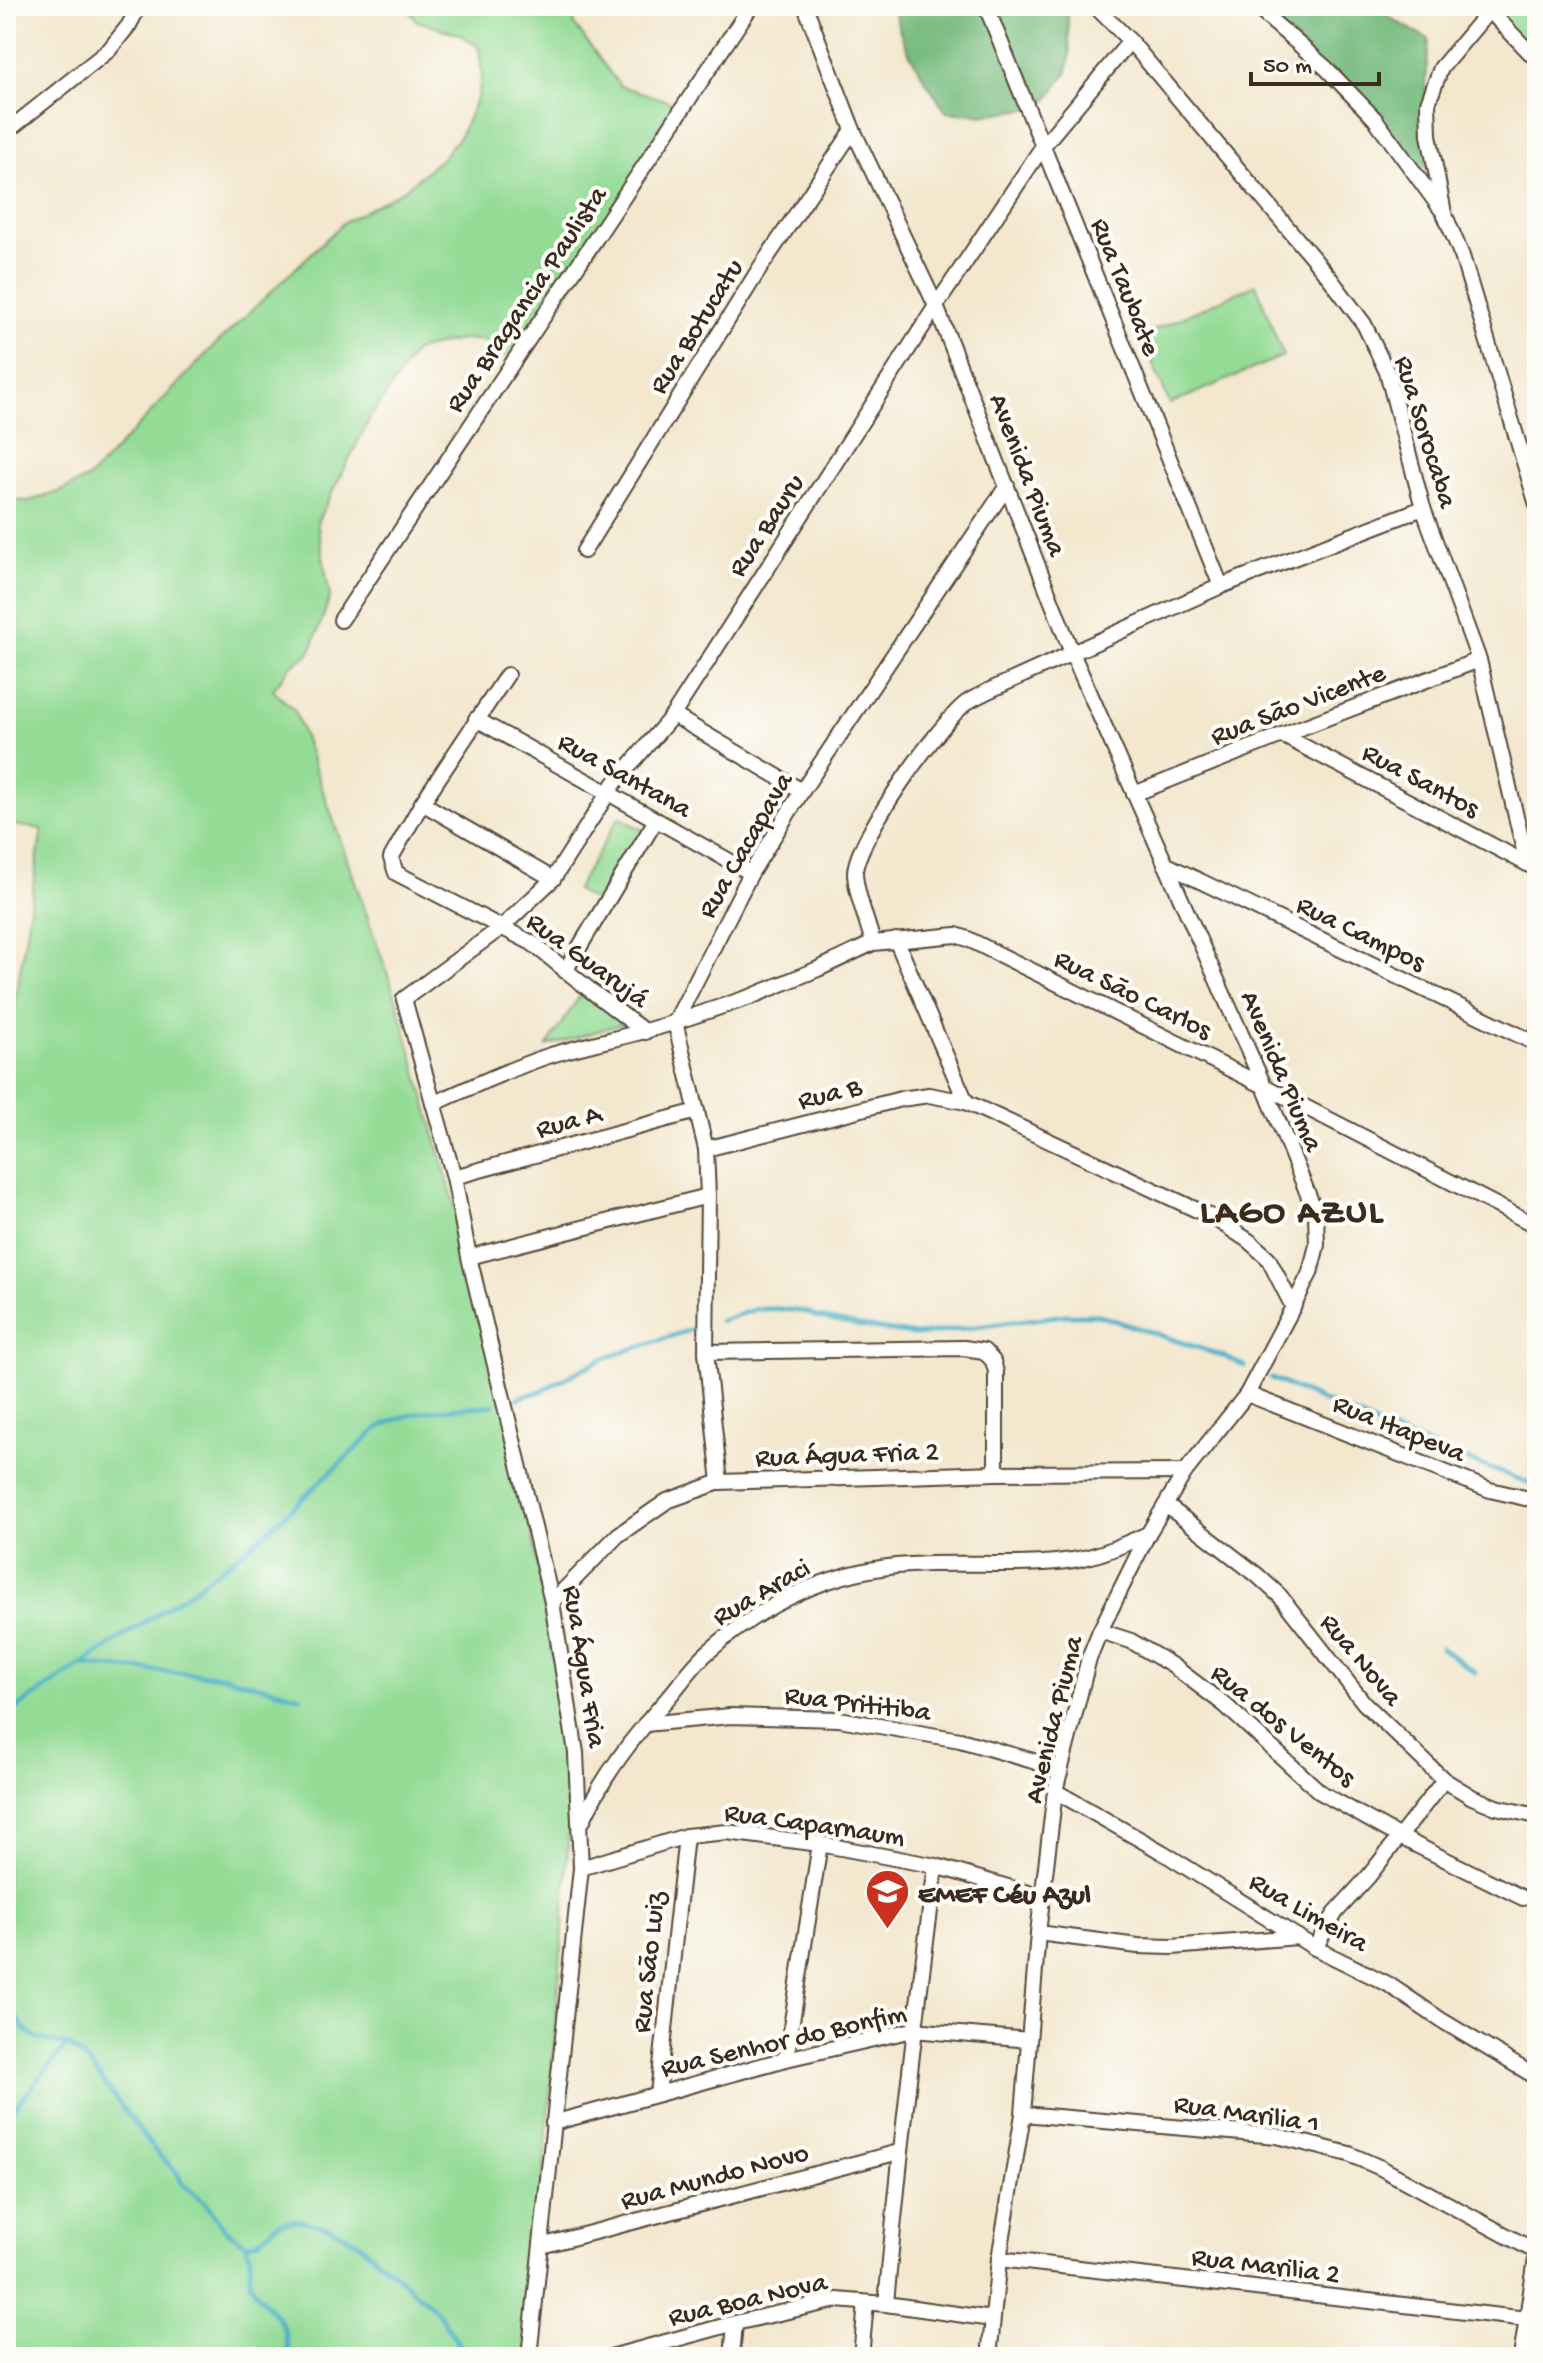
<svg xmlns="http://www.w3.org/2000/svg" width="1543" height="2363" font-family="'Gochi Hand',sans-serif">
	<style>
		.green { fill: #94db96; stroke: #68825a; stroke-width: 2 }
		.forest { fill: #77bb7f; stroke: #59724e; stroke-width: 2 }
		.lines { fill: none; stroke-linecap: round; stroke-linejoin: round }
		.stream { stroke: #46aec5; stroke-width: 5 }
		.street-casing { stroke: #574638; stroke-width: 18 }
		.street { stroke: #fff; stroke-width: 14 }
		.labels { text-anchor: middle; stroke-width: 8; stroke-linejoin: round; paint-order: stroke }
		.street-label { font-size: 28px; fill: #3b2a1e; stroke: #fdfcf7 }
		.poi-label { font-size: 28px; font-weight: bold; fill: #3b2a1e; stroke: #fdfcf7; text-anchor: start }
		.district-label { font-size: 36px; font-weight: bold; letter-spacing: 2px; fill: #3b2a1e; stroke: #fdfcf7 }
	</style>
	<rect width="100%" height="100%" fill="#fdfcf7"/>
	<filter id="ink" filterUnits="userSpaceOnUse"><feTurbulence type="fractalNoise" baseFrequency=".0125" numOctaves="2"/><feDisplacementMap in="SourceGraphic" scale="16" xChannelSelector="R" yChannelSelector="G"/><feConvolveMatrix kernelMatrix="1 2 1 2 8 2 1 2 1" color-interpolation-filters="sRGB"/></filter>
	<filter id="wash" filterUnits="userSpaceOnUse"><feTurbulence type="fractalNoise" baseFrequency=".006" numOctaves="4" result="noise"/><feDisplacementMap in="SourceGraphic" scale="32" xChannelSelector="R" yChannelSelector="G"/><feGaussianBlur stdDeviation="1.8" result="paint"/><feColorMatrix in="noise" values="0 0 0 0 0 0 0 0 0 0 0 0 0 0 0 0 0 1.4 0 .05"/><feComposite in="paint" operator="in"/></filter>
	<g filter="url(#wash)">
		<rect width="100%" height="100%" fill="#f3e7ce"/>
		<g class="green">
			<path d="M406,6H576L574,24L620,86L685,106L516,375C511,365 503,349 492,344C468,334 439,344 415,351L370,418L317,522L330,597L310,653L291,666L273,690L295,711L397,1001L477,1284L524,1485L572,1772L564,1915L541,2209L525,2357H6V1062L42,829L14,825L6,804V500L29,501L59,492L89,478L209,351L344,222L402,191L441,159L461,134L478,96L482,74L479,47L459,34L417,21Z"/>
			<path d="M1489,6H1537V57Z"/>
			<path d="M1256,284L1283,356L1170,404L1141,336Z"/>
			<path d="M619,817L648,833L604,907L576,890Z"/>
			<path d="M587,985L639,1019L547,1046Z"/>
		</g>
		<g class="forest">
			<path d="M894,6H1067L1070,55L1067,72L1042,107L984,115L946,112C925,78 899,47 894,6Z"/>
			<path d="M1252,6H1374L1397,22L1429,39L1424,113L1435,173L1400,152L1345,99L1297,41Z"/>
		</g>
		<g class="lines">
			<g class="stream">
				<path d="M720,1321L756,1309H780L808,1312L816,1317L859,1326L917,1335L1064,1315H1098L1223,1356L1245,1366"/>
				<path d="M1271,1378L1386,1429L1537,1486"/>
				<path d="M518,1398L541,1391L602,1359L693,1329"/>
				<path d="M1414,1452L1417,1440"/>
				<path d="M1441,1648L1475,1672"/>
				<path d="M81,1665L223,1676L301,1697"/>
				<path d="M6,1715L194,1589L259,1539L376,1430C406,1408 457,1409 494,1405"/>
				<path d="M6,1967L8,1973V2003L13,2013L25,2030L37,2038L70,2046L88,2062L155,2151L177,2173L182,2184L205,2202L223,2227L245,2244L250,2255V2282L259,2297L278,2318L284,2328L290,2357"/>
				<path d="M6,2118L67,2045"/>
				<path d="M245,2244L258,2241L279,2223L298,2220L330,2228L356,2241L436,2310L468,2357"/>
			</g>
		</g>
	</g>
	<g filter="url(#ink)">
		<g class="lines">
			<defs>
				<g id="street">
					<path d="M805,6L853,130L936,306L1072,653L1264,1086L1316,1214L1317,1245L1310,1273L1293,1307L1247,1394L1185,1472L1148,1534L1100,1631L1089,1658L1055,1791L1038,1933L1023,2114L999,2259L989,2357"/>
					<path d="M986,6L1221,586"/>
					<path d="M1095,6L1130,41L1329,277L1364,324L1387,372L1423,508L1479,660L1527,863"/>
					<path d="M1255,6L1326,68L1375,119L1441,209"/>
					<path d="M1485,6L1537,60"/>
					<path d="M1493,6L1441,68L1428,103L1429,135L1444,213L1462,256L1537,505"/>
					<path d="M6,132L109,50L129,25L139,6"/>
					<path d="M584,551L760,268L853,130"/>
					<path d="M341,620L751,6"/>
					<path d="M507,675L422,803L391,858L396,873L532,943L590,990L645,1032"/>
					<path d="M673,715L802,791"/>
					<path d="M476,719L751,873"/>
					<path d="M1282,735L1537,869"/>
					<path d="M1134,794L1282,735L1479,660"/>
					<path d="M422,803L553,879"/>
					<path d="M1165,864L1537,1044"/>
					<path d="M896,940L966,1102L1214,1218L1249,1241L1268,1258L1293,1307"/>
					<path d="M873,943C868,923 855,892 855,872C857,838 939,724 966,703C973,698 981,695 988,691L1221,586L1423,508"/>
					<path d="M565,971L656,820"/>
					<path d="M433,1104C471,1087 509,1069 548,1056C590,1043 633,1036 675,1022L751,873L802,791L1007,486"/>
					<path d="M706,1149L901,1099L929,1095L966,1102"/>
					<path d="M454,1177L697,1111"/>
					<path d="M469,1257L708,1196"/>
					<path d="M706,1352L964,1348L984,1351L993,1361L996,1372V1473"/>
					<path d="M1247,1394L1490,1490L1525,1498L1537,1499"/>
					<path d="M720,1482L706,1352L708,1196L706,1149L675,1022L750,997L818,969L873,943L956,935L968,939L1264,1086L1533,1224"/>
					<path d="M1166,1505L1257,1575L1280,1596L1364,1703L1444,1780L1472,1797L1496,1807L1537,1816"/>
					<path d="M552,1602L618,1535L667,1501L720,1482L996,1473L1185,1472"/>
					<path d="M1100,1631L1131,1641L1173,1666L1225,1705L1320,1792L1400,1837L1523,1898"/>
					<path d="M645,1724L730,1716L839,1719L960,1740L1033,1761L1060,1772"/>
					<path d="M1055,1791L1162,1852L1315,1948L1388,1984L1441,2020L1536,2077"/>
					<path d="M582,1822C603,1775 634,1736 668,1698C681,1683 693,1665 708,1652C765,1602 834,1569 910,1565C964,1561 1019,1568 1073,1560C1100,1556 1123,1545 1148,1534"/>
					<path d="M581,1868L686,1836L727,1832L820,1844L936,1866L1042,1897"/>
					<path d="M1038,1933L1138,1946L1172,1947L1298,1937"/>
					<path d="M1315,1948L1336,1912L1368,1877L1444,1780"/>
					<path d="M786,2059L820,1844"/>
					<path d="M658,2094L686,1836"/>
					<path d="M1023,2114L1277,2136L1349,2154L1381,2168L1537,2252"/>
					<path d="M553,2123L786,2059L913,2030L1029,2040"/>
					<path d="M541,2246L899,2152"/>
					<path d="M999,2259L1527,2319"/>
					<path d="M886,2304C899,2157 916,2012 936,1866"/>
					<path d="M529,2357L581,1868L576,1753L552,1602L469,1257L454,1177L404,999L502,927L553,879L614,784L673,715L936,306L1043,146L1130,41"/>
					<path d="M611,2357L735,2323L837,2300L886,2304L992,2319"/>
					<path d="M732,2357L735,2323"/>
					<path d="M861,2357L866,2303"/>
					<path d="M1521,2357L1537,2252"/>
				</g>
			</defs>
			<use href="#street" class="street-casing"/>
			<use href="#street" class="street"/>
		</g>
	</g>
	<defs>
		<symbol id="school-pin" viewBox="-11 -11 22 30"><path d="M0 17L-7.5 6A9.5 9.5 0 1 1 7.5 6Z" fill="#c8321e" stroke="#fdfcf7"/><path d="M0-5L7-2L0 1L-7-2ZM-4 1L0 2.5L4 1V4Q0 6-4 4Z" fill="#fff"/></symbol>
	</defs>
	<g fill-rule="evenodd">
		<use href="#school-pin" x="862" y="1866" width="51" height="69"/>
	</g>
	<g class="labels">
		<g class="street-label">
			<text transform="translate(1128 286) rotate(68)" y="10">Rua Taubate</text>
			<text transform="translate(524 298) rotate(-56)" y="10">Rua Bragancia Paulista</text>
			<text transform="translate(694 325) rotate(-58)" y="10">Rua Botucatu</text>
			<text transform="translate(1428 431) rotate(73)" y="10">Rua Sorocaba</text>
			<text transform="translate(1030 474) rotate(69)" y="10">Avenida Piuma</text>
			<text transform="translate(764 524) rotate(-57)" y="10">Rua Bauru</text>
			<text transform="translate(1297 702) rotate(-21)" y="10">Rua São Vicente</text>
			<text transform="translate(626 773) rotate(29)" y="10">Rua Santana</text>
			<text transform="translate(1422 778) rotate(28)" y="10">Rua Santos</text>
			<text transform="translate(743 844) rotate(-60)" y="10">Rua Cacapava</text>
			<text transform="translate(1362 931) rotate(26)" y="10">Rua Campos</text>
			<text transform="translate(589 958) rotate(36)" y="10">Rua Guarujá</text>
			<text transform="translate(1134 992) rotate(26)" y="10">Rua São Carlos</text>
			<text transform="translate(1284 1070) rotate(67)" y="10">Avenida Piuma</text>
			<text transform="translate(829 1091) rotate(-14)" y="10">Rua B</text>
			<text transform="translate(568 1119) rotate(-15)" y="10">Rua A</text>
			<text transform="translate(1400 1426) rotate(22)" y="10">Rua Itapeva</text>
			<text transform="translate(847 1452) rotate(-2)" y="10">Rua Água Fria 2</text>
			<text transform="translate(760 1590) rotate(-30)" y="10">Rua Araci</text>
			<text transform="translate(1363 1658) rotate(50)" y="10">Rua Nova</text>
			<text transform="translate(587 1666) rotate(81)" y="10">Rua Água Fria</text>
			<text transform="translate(858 1701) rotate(7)" y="10">Rua Prititiba</text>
			<text transform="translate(1051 1719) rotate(-76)" y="10">Avenida Piuma</text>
			<text transform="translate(1285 1723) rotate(39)" y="10">Rua dos Ventos</text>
			<text transform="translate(815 1822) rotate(8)" y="10">Rua Caparnaum</text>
			<text transform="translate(1310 1910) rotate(30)" y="10">Rua Limeira</text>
			<text transform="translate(646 1962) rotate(-84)" y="10">Rua São Luiz</text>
			<text transform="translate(783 2038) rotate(-13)" y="10">Rua Senhor do Bonfim</text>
			<text transform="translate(1247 2111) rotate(8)" y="10">Rua Marilia 1</text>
			<text transform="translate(714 2174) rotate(-15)" y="10">Rua Mundo Novo</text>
			<text transform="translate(1266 2263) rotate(7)" y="10">Rua Marilia 2</text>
			<text transform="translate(747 2297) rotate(-13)" y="10">Rua Boa Nova</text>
		</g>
		<g class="poi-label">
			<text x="918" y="1902">EMEF Céu Azul</text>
		</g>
		<g class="district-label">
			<text x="1292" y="1221">LAGO AZUL</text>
		</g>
	</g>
	<rect width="1543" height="2363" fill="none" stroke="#fdfcf7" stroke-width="32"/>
	<path d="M1251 72v12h128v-12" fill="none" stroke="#3b2a1e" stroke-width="4"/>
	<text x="1263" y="72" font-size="24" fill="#3b2a1e" stroke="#fdfcf7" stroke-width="6" paint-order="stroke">50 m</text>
</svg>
